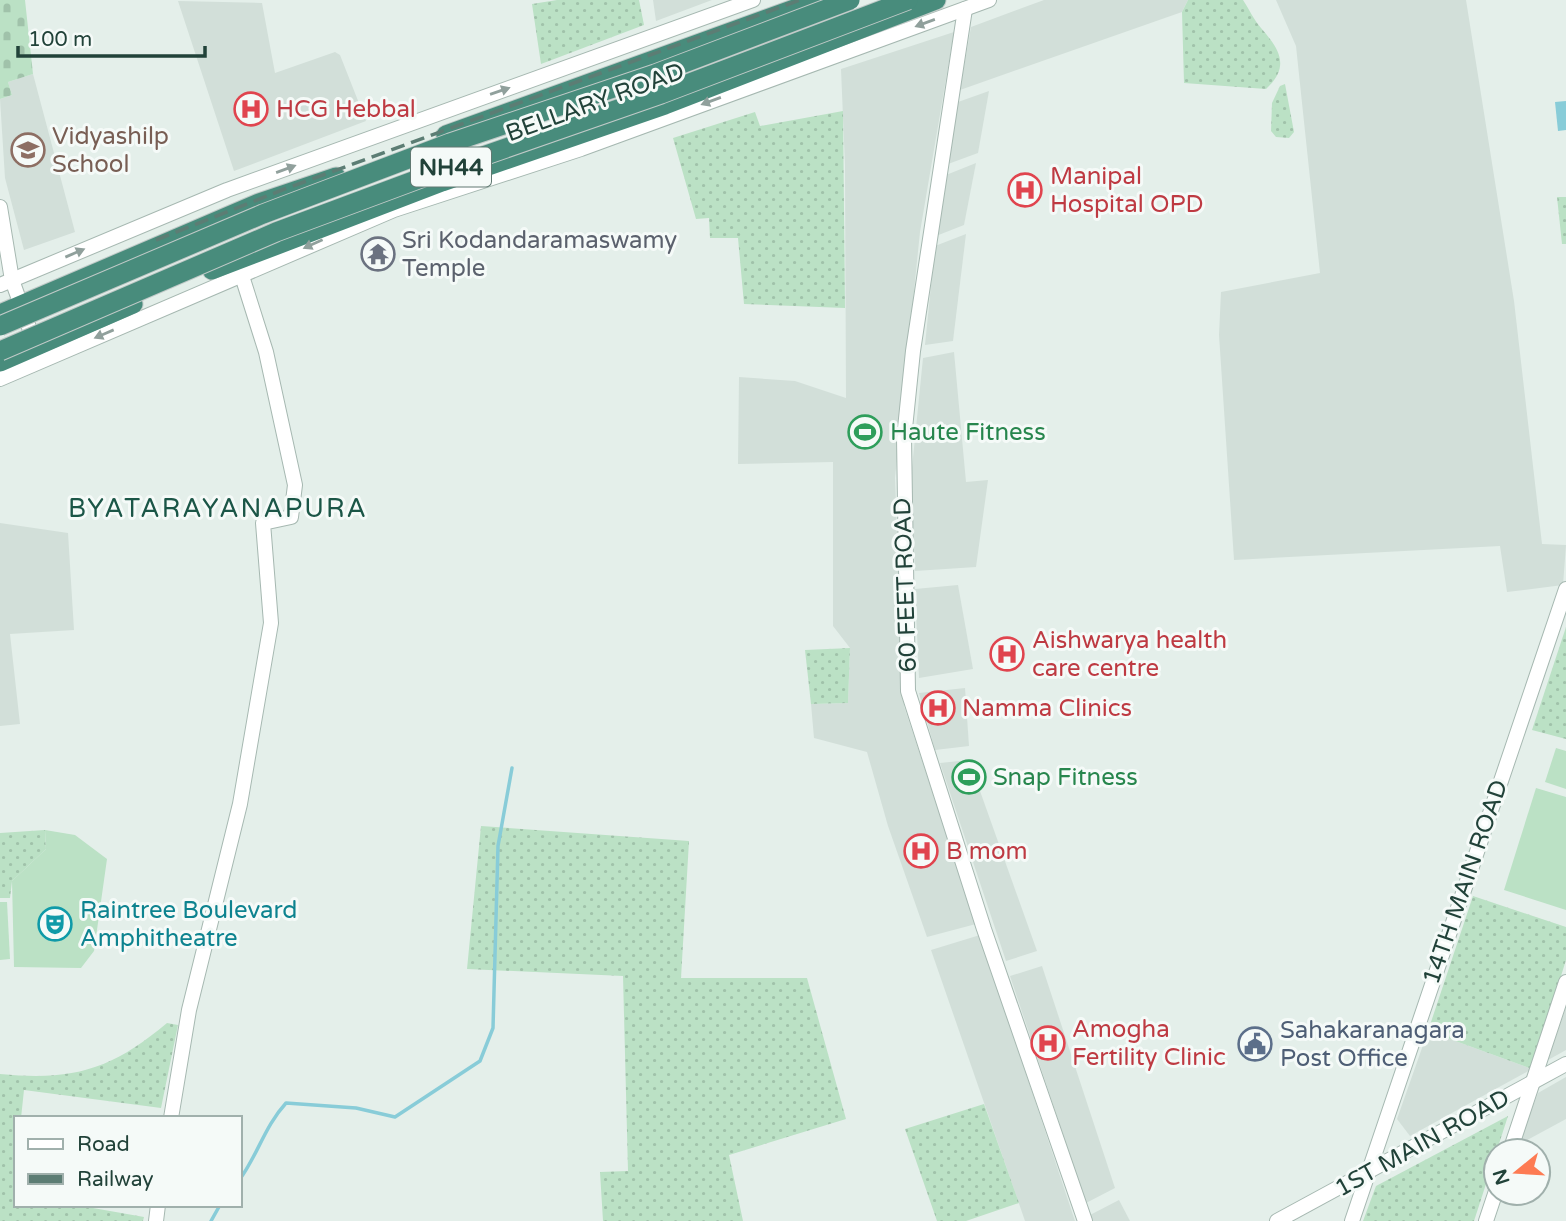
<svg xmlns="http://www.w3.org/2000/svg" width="1566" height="1221" font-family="'Varela Round',sans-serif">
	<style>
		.built { fill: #d2dfd9 }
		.grass { fill: url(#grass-dots) }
		.cemetery { fill: url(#cemetery-stones) }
		.garden { fill: #bbe1c5 }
		.water { fill: #88ccd8 }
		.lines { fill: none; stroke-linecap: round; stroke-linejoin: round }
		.stream { stroke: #88ccd8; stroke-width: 3.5 }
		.tertiary-casing { stroke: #a6b8b1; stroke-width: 16 }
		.trunk-casing { stroke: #c1cac8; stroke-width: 21 }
		.tertiary { stroke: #fff; stroke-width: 14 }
		.trunk { stroke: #488c7c; stroke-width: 19 }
		.rail { stroke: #5c7d74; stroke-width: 3.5; stroke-dasharray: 14 7; stroke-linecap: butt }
		.trunk-bridge-casing { stroke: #c1cac8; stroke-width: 21; stroke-linecap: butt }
		.trunk-bridge { stroke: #488c7c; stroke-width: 19 }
		.oneway { fill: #90a09c }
		.labels { text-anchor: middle; stroke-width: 6; stroke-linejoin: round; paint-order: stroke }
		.shield { fill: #f5faf8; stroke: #617972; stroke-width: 2 }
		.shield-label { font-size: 23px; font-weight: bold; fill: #214239 }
		.street-label { font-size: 24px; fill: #214239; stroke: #f5faf8 }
		.health-label { font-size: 24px; fill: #be3a42; stroke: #f5faf8; text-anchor: start }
		.education-label { font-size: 24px; fill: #785e54; stroke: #f5faf8; text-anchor: start }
		.worship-label { font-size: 24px; fill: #5b616d; stroke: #f5faf8; text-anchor: start }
		.leisure-label { font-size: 24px; fill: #27864d; stroke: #f5faf8; text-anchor: start }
		.culture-label { font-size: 24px; fill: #0d838f; stroke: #f5faf8; text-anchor: start }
		.service-label { font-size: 24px; fill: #4e5e75; stroke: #f5faf8; text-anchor: start }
		.neighbourhood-label { font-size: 26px; letter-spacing: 2px; fill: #1b5647; stroke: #f5faf8 }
	</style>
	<defs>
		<pattern id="grass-dots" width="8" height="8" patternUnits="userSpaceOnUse" patternTransform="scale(1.75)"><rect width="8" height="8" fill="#bbe1c5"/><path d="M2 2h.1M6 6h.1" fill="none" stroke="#a0c2aa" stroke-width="1.8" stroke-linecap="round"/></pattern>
		<pattern id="cemetery-stones" width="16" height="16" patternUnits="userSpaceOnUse" patternTransform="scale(1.75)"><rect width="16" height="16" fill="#bbe1c5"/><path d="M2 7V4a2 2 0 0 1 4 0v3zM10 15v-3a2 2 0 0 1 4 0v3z" fill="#a0c2aa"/></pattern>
	</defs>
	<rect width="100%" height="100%" fill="#e4efea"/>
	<g class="built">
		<path d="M653,0H712L656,21Z"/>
		<path d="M1044,0H1188L1182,12L960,90L971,27Z"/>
		<path d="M1276,0H1466L1514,301L1542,544L1566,545L1563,585L1507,592L1500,546L1234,560L1219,335L1221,292L1320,273L1296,46Z"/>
		<path d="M178,1L262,3L275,73L335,52L340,55L366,121L234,171Z"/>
		<path d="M954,32L920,232L895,478L904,706L976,924L927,937L888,826L867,752L814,738L811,704L848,703L850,648L833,626V462L738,464L739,377L795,381L846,398L845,165L841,69Z"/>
		<path d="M33,74L75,232L24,250L5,178L0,99L12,95L8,82Z"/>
		<path d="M989,91L978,153L948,164L958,102Z"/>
		<path d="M976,163L964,225L936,236L946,175Z"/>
		<path d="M966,234L953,341L925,345L935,246Z"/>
		<path d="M954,352L966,482L988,480L976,567L915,571L911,478L923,358Z"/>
		<path d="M0,523L68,533L74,630L10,634L20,724L0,726Z"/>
		<path d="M958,585L973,669L919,678L915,589Z"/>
		<path d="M965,688L969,746L935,750L919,693Z"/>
		<path d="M969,760L1037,951L1006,961L940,763Z"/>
		<path d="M980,935L1075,1221H1025L931,950Z"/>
		<path d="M1042,966L1115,1188L1086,1203L1010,976Z"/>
		<path d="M1566,1007V1050L1548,1060Z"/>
		<path d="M1428,1031L1532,1069L1410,1136L1397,1119Z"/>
		<path d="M1566,1077V1119L1518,1145L1538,1093Z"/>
		<path d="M1119,1200L1130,1221H1092L1090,1215Z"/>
	</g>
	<g class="grass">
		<path d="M557,0H639L644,25L541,64L532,4Z"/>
		<path d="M1188,0H1243C1249,9 1254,20 1261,28C1279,49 1291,66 1266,89L1184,83L1182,12Z"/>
		<path d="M1285,84L1294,132L1289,138L1276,137L1271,131L1272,103L1280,86Z"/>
		<path d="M843,111L845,308L744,304L738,238H710L709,218L696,219L673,138L755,112L760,126Z"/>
		<path d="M1557,197H1566V244H1562Z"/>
		<path d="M1566,627V739L1532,730Z"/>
		<path d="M850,648L848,703L811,704L805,650Z"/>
		<path d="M481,826L689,841L681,978H807L846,1119L729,1155L743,1221H603L600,1172L628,1171L623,976L467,969Z"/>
		<path d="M45,830L46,849L12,881L10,898H0V833Z"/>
		<path d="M1473,896L1566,927V960L1532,1069L1428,1031Z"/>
		<path d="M167,1023L178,1025L161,1108L24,1090L21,1118H16V1205H76L144,1217L143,1221H0V1074C73,1081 111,1070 167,1023Z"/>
		<path d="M984,1104L1019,1203L966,1221H937L905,1129Z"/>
		<path d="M1508,1116L1474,1221H1363L1376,1186Z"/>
	</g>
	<path class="cemetery" d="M0,0H25L33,74L8,82L12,95L0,99Z"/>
	<g class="garden">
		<path d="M1556,748L1566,751V789L1545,782Z"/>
		<path d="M1536,788L1566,797V910L1504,890Z"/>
		<path d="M45,830L75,835L107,859L94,951L81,968L14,967L12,881L46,849Z"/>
		<path d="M0,902H7L10,959L0,960Z"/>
	</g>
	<path class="water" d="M1566,101V130L1558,131L1555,102Z"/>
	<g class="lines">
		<g class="stream">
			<path d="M240,1179C258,1154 265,1126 286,1103L356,1108L395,1117L480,1061L493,1028L498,846L512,768"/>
			<path d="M211,1221L220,1205"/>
		</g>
		<defs>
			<g id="tertiary">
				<path d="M965,9L913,351L904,438L908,691L984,929L1085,1221"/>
				<path d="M0,207L12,280L35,344"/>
				<path d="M0,285L227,190L753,0"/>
				<path d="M0,379L394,210L581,149L989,0"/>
				<path d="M171,1118L189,1010L240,804L271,623L263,523L291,517L295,485L266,352L242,276"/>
				<path d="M1510,1151L1566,982"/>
				<path d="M156,1221L158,1205"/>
				<path d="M1277,1221L1566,1064"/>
				<path d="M1352,1221L1566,589"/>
				<path d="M1486,1221L1496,1191"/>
			</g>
			<g id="trunk">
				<path d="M446,135L819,0"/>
				<path d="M212,270L442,182L665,105L936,0"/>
				<path d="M0,314L259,203L336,177"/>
				<path d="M0,362L133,304"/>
			</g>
		</defs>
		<use href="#tertiary" class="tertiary-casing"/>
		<use href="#trunk" class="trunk-casing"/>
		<use href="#tertiary" class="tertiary"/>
		<use href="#trunk" class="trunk"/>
		<path class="rail" d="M156,240L282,190L800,0"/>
		<defs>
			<g id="trunk-bridge">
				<path d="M0,326L263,214L450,143L655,74L850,0"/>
				<path d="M0,351L276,232L440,171L661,94L908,0"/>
			</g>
		</defs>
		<use href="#trunk-bridge" class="trunk-bridge-casing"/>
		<use href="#trunk-bridge" class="trunk-bridge"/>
	</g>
	<defs><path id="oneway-solid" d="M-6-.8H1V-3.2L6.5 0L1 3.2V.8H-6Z" transform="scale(1.75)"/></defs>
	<g class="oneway">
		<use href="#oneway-solid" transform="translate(925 23) rotate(160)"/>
		<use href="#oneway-solid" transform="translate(500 91) rotate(-19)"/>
		<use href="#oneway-solid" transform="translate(711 101) rotate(160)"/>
		<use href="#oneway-solid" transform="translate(286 169) rotate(-20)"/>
		<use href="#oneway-solid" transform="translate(313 244) rotate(156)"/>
		<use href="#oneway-solid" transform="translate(75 253) rotate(-23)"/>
		<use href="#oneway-solid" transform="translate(104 334) rotate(157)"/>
	</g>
	<defs>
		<symbol id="hospital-ring" viewBox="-11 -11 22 22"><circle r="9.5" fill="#f5faf8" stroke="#e0444e" stroke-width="1.5"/><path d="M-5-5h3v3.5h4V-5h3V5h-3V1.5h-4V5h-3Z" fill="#e0444e"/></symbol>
		<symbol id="school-ring" viewBox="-11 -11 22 22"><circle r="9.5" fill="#f5faf8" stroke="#8d6e63" stroke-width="1.5"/><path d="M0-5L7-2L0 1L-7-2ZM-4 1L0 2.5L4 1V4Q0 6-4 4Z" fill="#8d6e63"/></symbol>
		<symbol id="temple-ring" viewBox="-11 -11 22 22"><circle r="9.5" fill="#f5faf8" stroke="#6b7280" stroke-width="1.5"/><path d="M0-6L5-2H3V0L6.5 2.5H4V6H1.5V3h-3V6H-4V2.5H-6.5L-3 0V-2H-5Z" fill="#6b7280"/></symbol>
		<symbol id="stadium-ring" viewBox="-11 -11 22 22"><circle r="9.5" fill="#f5faf8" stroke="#2e9e5b" stroke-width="1.5"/><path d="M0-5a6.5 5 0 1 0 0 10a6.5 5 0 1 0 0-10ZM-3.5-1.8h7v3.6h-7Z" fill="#2e9e5b"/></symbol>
		<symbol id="theatre-ring" viewBox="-11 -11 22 22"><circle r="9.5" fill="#f5faf8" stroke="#0f9aa8" stroke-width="1.5"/><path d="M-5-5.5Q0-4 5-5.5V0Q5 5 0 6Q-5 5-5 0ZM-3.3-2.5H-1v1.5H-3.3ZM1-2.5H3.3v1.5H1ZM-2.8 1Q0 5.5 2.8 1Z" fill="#0f9aa8"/></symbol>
		<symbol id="civic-ring" viewBox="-11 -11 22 22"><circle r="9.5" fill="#f5faf8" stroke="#5c6f8a" stroke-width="1.5"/><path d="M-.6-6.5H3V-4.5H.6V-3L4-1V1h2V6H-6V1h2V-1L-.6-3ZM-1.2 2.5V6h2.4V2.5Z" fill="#5c6f8a"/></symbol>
	</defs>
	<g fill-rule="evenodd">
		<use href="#hospital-ring" x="232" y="90" width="38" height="38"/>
		<use href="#school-ring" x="9" y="131" width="38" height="38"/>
		<use href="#hospital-ring" x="1006" y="171" width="38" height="38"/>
		<use href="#temple-ring" x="359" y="235" width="38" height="38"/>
		<use href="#stadium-ring" x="846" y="413" width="38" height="38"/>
		<use href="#hospital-ring" x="988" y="635" width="38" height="38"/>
		<use href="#hospital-ring" x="919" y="689" width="38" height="38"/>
		<use href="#stadium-ring" x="950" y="758" width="38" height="38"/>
		<use href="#hospital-ring" x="902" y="832" width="38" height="38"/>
		<use href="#theatre-ring" x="36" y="905" width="38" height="38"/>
		<use href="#hospital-ring" x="1029" y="1024" width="38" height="38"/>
		<use href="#civic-ring" x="1236" y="1025" width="38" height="38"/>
	</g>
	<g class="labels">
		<rect class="shield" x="411" y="147.5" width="80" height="39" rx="5"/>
		<g class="shield-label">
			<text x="451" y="175">NH44</text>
		</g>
		<g class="street-label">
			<text transform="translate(595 102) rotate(-20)" y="8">BELLARY ROAD</text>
			<text transform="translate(905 585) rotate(-92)" y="8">60 FEET ROAD</text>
			<text transform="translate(1465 882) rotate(-71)" y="8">14TH MAIN ROAD</text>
			<text transform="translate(1422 1143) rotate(-29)" y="8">1ST MAIN ROAD</text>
		</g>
		<g class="health-label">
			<text x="276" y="117">HCG Hebbal</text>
			<text x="1050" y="184">Manipal<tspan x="1050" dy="28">Hospital OPD</tspan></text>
			<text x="1032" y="648">Aishwarya health<tspan x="1032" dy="28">care centre</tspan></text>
			<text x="962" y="716">Namma Clinics</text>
			<text x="946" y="859">B mom</text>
			<text x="1072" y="1037">Amogha<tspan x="1072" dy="28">Fertility Clinic</tspan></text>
		</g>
		<g class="education-label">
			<text x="52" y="144">Vidyashilp<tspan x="52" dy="28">School</tspan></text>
		</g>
		<g class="worship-label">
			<text x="402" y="248">Sri Kodandaramaswamy<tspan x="402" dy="28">Temple</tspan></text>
		</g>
		<g class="leisure-label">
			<text x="890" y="440">Haute Fitness</text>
			<text x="993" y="785">Snap Fitness</text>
		</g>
		<g class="culture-label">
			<text x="80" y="918">Raintree Boulevard<tspan x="80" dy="28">Amphitheatre</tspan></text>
		</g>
		<g class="service-label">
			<text x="1280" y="1038">Sahakaranagara<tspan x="1280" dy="28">Post Office</tspan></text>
		</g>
		<g class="neighbourhood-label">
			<text x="218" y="517">BYATARAYANAPURA</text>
		</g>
	</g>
	<rect x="14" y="1116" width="228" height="91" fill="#f5faf8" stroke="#a0b0ac" stroke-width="2"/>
	<rect x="28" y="1139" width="35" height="10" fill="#ffffff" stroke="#a0b0ac" stroke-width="2"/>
	<text x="77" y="1151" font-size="21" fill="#214239">Road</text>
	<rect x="28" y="1174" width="35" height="10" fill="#5c7d74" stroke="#a0b0ac" stroke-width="2"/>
	<text x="77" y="1186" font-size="21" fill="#214239">Railway</text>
	<g transform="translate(1517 1172) rotate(252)"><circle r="33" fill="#f5faf8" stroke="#a0b0ac" stroke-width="2"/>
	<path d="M0-5L12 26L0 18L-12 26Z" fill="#fd7b53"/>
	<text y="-10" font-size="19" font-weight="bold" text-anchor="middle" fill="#214239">N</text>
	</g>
	<path d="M18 46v10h187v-10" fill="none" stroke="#214239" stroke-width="3.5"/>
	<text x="28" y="46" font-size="21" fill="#214239" stroke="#f5faf8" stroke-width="5" paint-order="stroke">100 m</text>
</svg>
